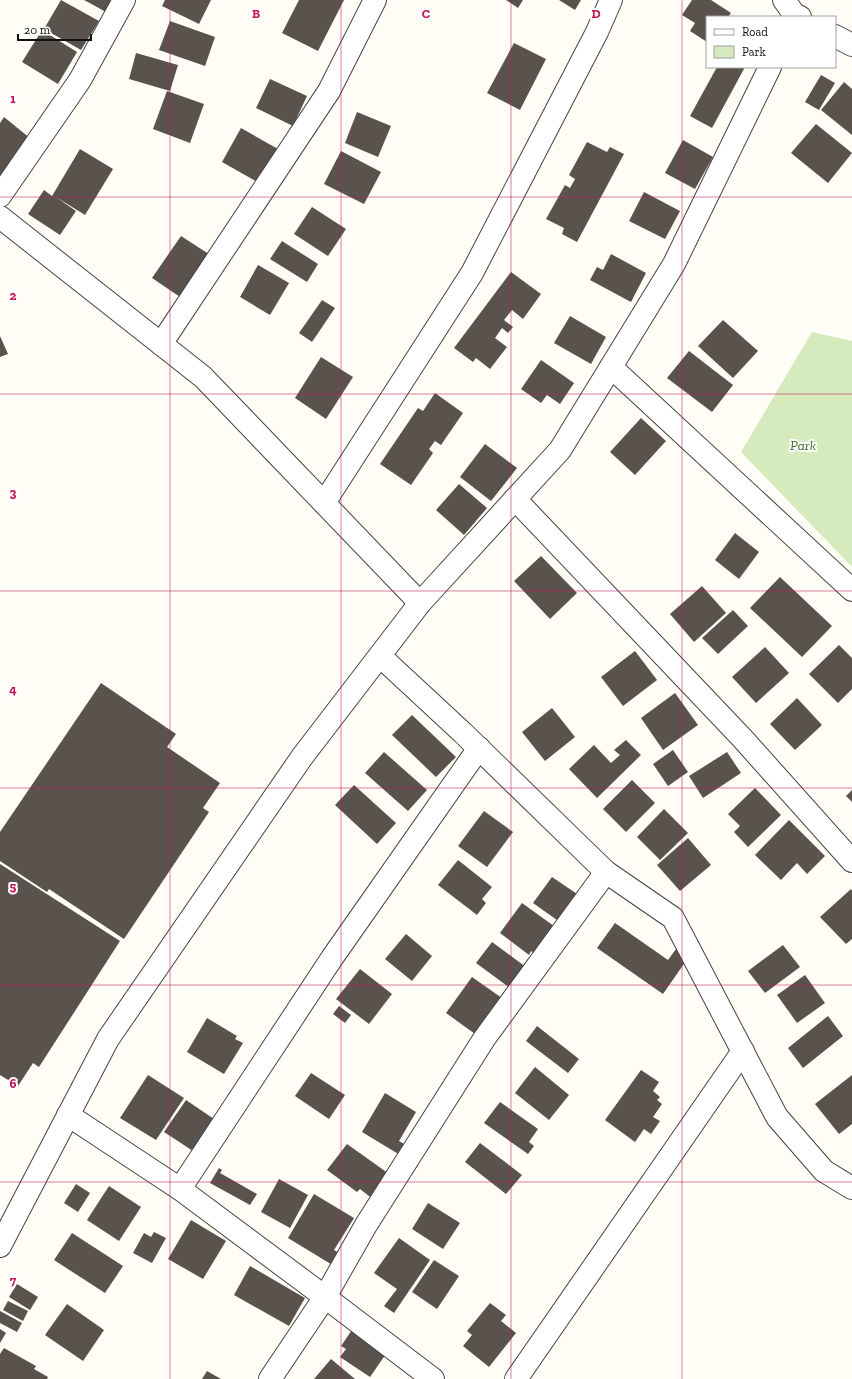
<svg xmlns="http://www.w3.org/2000/svg" width="852" height="1379" font-family="'Zilla Slab',serif">
	<style>
		.green { fill: #d5ebbd }
		.building { fill: #5a524d }
		.lines { fill: none; stroke-linecap: round; stroke-linejoin: round }
		.minor-casing { stroke: #444; stroke-width: 24 }
		.tertiary-casing { stroke: #444; stroke-width: 24 }
		.minor { stroke: #fff; stroke-width: 22 }
		.tertiary { stroke: #fff; stroke-width: 22 }
		.grid { fill: none; stroke: #c2185b; stroke-width: 1; stroke-opacity: 0.55 }
		.labels { text-anchor: middle; stroke-width: 4; stroke-linejoin: round; paint-order: stroke }
		.park-label { font-size: 14px; font-style: italic; fill: #2f6b1f; stroke: #fff }
		.grid-label { font-size: 13px; text-anchor: middle; font-weight: bold; fill: #c2185b; stroke: #fff; stroke-width: 4; stroke-linejoin: round; paint-order: stroke }
	</style>
	<rect width="100%" height="100%" fill="#fffdf5"/>
	<path class="green" d="M812,332L852,341V567L741,452Z"/>
	<g class="building">
		<path d="M61,0L99,21L81,50L44,29Z"/>
		<path d="M84,0H112L106,12Z"/>
		<path d="M165,0H211L199,24L162,6Z"/>
		<path d="M299,0H344L318,51L282,33Z"/>
		<path d="M506,0H523L518,8Z"/>
		<path d="M559,0H581L575,10Z"/>
		<path d="M692,0H711L731,13L728,17H707V42L690,31L695,23L682,15Z"/>
		<path d="M170,21L215,37L205,66L159,50Z"/>
		<path d="M42,30L77,52L58,84L22,62Z"/>
		<path d="M514,43L546,59L520,110L487,93Z"/>
		<path d="M136,53L178,65L170,91L129,79Z"/>
		<path d="M717,67H745L712,128L690,116Z"/>
		<path d="M821,75L835,83L819,110L805,102Z"/>
		<path d="M270,79L307,96L293,126L256,108Z"/>
		<path d="M844,82L852,89V135L821,110Z"/>
		<path d="M167,91L204,104L190,143L153,129Z"/>
		<path d="M357,112L391,126L378,157L345,143Z"/>
		<path d="M4,117L31,139L1,176L0,175V123Z"/>
		<path d="M816,124L852,153L828,183L791,153Z"/>
		<path d="M241,128L278,149L259,183L222,162Z"/>
		<path d="M683,140L713,157L695,189L665,173Z"/>
		<path d="M587,142L607,152L610,147L624,154L577,242L562,234L564,228L546,219L565,185L570,188L575,179L569,175Z"/>
		<path d="M80,149L113,169L85,215L56,197L76,211L60,235L28,214L44,190L52,196Z"/>
		<path d="M341,151L381,172L364,204L324,184Z"/>
		<path d="M644,192L680,211L665,239L629,221Z"/>
		<path d="M312,207L346,229L328,256L294,234Z"/>
		<path d="M181,236L215,258L186,301L152,278Z"/>
		<path d="M282,241L318,264L307,282L270,259Z"/>
		<path d="M611,254L646,273L631,302L590,280L597,267L603,270Z"/>
		<path d="M258,265L289,283L270,315L240,297Z"/>
		<path d="M511,272L541,294L523,319L512,310L504,320L513,327L508,333L502,328L495,338L507,347L490,369L476,358L473,362L454,348Z"/>
		<path d="M322,300L335,308L312,342L299,333Z"/>
		<path d="M570,316L606,337L591,364L554,343Z"/>
		<path d="M723,320L758,351L733,378L698,346Z"/>
		<path d="M0,336L8,354L0,357Z"/>
		<path d="M689,351L733,385L712,412L667,378Z"/>
		<path d="M321,357L353,377L326,419L295,398Z"/>
		<path d="M541,360L574,383L560,404L547,395L541,403L521,389Z"/>
		<path d="M435,393L463,413L441,445L435,441L429,449L433,453L411,485L380,464L418,408L423,411Z"/>
		<path d="M641,418L666,441L635,475L610,452Z"/>
		<path d="M485,444L517,468L491,501L460,477Z"/>
		<path d="M459,484L487,508L464,535L436,510Z"/>
		<path d="M735,533L759,552L739,579L715,560Z"/>
		<path d="M541,556L577,593L550,619L514,581Z"/>
		<path d="M780,577L832,626L802,657L750,608Z"/>
		<path d="M702,586L726,613L694,642L670,614Z"/>
		<path d="M733,610L748,626L718,654L702,638Z"/>
		<path d="M839,645L852,658V689L838,703L809,674Z"/>
		<path d="M765,647L789,673L756,703L732,677Z"/>
		<path d="M635,651L657,680L623,706L601,677Z"/>
		<path d="M101,683L176,734L167,747L220,783L203,808L209,812L124,939L49,889L47,892L0,861V832Z"/>
		<path d="M675,693L698,725L663,750L641,718Z"/>
		<path d="M797,698L822,725L795,750L770,724Z"/>
		<path d="M552,708L575,737L545,761L522,732Z"/>
		<path d="M412,715L456,757L436,777L392,735Z"/>
		<path d="M626,740L641,755L597,798L569,769L594,745L611,763L620,755L614,750Z"/>
		<path d="M673,750L688,772L668,786L653,764Z"/>
		<path d="M384,752L427,790L408,811L365,773Z"/>
		<path d="M727,752L741,773L703,798L689,776Z"/>
		<path d="M632,780L655,803L626,832L603,809Z"/>
		<path d="M354,785L396,823L377,844L335,805Z"/>
		<path d="M755,788L781,815L748,847L734,832L740,826L728,814Z"/>
		<path d="M852,790V802L846,796Z"/>
		<path d="M664,809L688,833L660,860L637,837Z"/>
		<path d="M484,811L513,832L487,867L458,846Z"/>
		<path d="M789,820L825,856L807,874L797,863L781,880L755,855Z"/>
		<path d="M688,838L711,865L680,891L657,865Z"/>
		<path d="M458,860L492,887L482,899L486,903L477,915L438,885Z"/>
		<path d="M0,864L120,941L39,1067L33,1063L18,1086L0,1075Z"/>
		<path d="M552,877L583,898L564,925L533,903Z"/>
		<path d="M851,889L852,891V939L846,944L820,917Z"/>
		<path d="M522,903L558,929L541,958L531,951L529,955L500,933Z"/>
		<path d="M615,923L668,960L676,949L688,958L663,994L597,948Z"/>
		<path d="M406,934L432,956L412,981L385,959Z"/>
		<path d="M492,942L530,970L514,991L476,963Z"/>
		<path d="M783,945L800,967L765,993L748,971Z"/>
		<path d="M360,969L392,994L369,1024L336,999Z"/>
		<path d="M805,975L825,1003L797,1023L777,995Z"/>
		<path d="M472,977L509,1003L482,1039L446,1013Z"/>
		<path d="M339,1006L351,1015L345,1023L333,1014Z"/>
		<path d="M828,1016L843,1036L803,1068L788,1048Z"/>
		<path d="M207,1018L237,1036L235,1039L243,1043L224,1074L187,1052Z"/>
		<path d="M537,1026L579,1059L568,1073L526,1041Z"/>
		<path d="M535,1067L569,1095L549,1120L515,1093Z"/>
		<path d="M641,1070L659,1082L653,1091L660,1097L657,1100L662,1104L653,1117L660,1121L651,1134L644,1129L635,1142L605,1120Z"/>
		<path d="M311,1073L345,1095L329,1119L295,1096Z"/>
		<path d="M148,1075L184,1098L156,1140L120,1118Z"/>
		<path d="M852,1075V1124L839,1134L815,1104Z"/>
		<path d="M385,1093L416,1112L399,1141L406,1145L400,1155L362,1132Z"/>
		<path d="M186,1100L214,1119L193,1151L164,1132Z"/>
		<path d="M500,1102L538,1129L529,1142L534,1146L528,1154L484,1123Z"/>
		<path d="M480,1143L522,1175L506,1194L465,1162Z"/>
		<path d="M347,1144L392,1176L374,1200L360,1189L357,1192L327,1170Z"/>
		<path d="M219,1168L222,1170L220,1173L257,1194L250,1205L210,1183Z"/>
		<path d="M279,1179L308,1195L290,1228L261,1212Z"/>
		<path d="M76,1184L90,1193L78,1212L64,1203Z"/>
		<path d="M109,1186L141,1207L119,1241L87,1220Z"/>
		<path d="M314,1194L354,1218L334,1250L341,1254L334,1266L288,1238Z"/>
		<path d="M428,1203L460,1223L443,1249L412,1229Z"/>
		<path d="M191,1220L226,1241L203,1279L168,1259Z"/>
		<path d="M154,1232L166,1238L152,1263L133,1253L144,1233L151,1237Z"/>
		<path d="M72,1233L123,1266L105,1293L54,1260Z"/>
		<path d="M399,1238L430,1260L394,1313L384,1306L397,1289L374,1273Z"/>
		<path d="M434,1260L459,1276L437,1309L412,1292Z"/>
		<path d="M250,1266L305,1298L289,1326L234,1295Z"/>
		<path d="M17,1284L38,1297L30,1310L9,1297Z"/>
		<path d="M8,1301L28,1311L23,1321L3,1310Z"/>
		<path d="M490,1303L506,1315L501,1321L516,1333L489,1367L463,1346L472,1335L467,1331Z"/>
		<path d="M67,1304L104,1330L83,1361L45,1335Z"/>
		<path d="M0,1311L22,1323L17,1332L0,1323Z"/>
		<path d="M356,1324L390,1348L370,1377L340,1357L346,1349L341,1346Z"/>
		<path d="M0,1329L6,1333L0,1343Z"/>
		<path d="M4,1348L36,1366L34,1369L48,1377L47,1379H0V1354Z"/>
		<path d="M331,1359L355,1379H314Z"/>
		<path d="M207,1371L221,1379H202Z"/>
	</g>
	<g class="lines">
		<defs>
			<g id="minor">
				<path d="M0,196L80,80L124,0"/>
				<path d="M0,217L203,377L420,603"/>
				<path d="M161,344L329,91L375,0"/>
				<path d="M611,367L852,590"/>
				<path d="M515,499L743,739L852,861"/>
				<path d="M324,503L472,273L597,32L611,0"/>
				<path d="M380,656L463,733L606,872L673,918L777,1117L824,1171L852,1188"/>
				<path d="M68,1115L180,1189"/>
				<path d="M270,1379L325,1297L180,1189L332,958L479,748"/>
				<path d="M433,1379L325,1297L366,1225L484,1039L606,872"/>
				<path d="M516,1379L743,1051"/>
			</g>
			<g id="tertiary">
				<path d="M784,0L794,14L800,17"/>
				<path d="M835,36L852,45"/>
				<path d="M0,1246L108,1039L302,757L420,603L560,450L674,264L770,67"/>
			</g>
		</defs>
		<use href="#minor" class="minor-casing"/>
		<use href="#tertiary" class="tertiary-casing"/>
		<use href="#minor" class="minor"/>
		<use href="#tertiary" class="tertiary"/>
	</g>
	<path class="grid" d="M170,0V1379M341,0V1379M511,0V1379M682,0V1379M0,197H852M0,394H852M0,591H852M0,788H852M0,985H852M0,1182H852"/>
	<g class="labels">
		<g class="park-label">
			<text x="803" y="450">Park</text>
		</g>
	</g>
	<g class="grid-label">
		<text x="256" y="18">B</text>
		<text x="426" y="18">C</text>
		<text x="596" y="18">D</text>
		<text x="13" y="103">1</text>
		<text x="13" y="300">2</text>
		<text x="13" y="497">3</text>
		<text x="13" y="694">4</text>
		<text x="13" y="891">5</text>
		<text x="13" y="1088">6</text>
		<text x="13" y="1285">7</text>
	</g>
	<rect x="706" y="16" width="130" height="52" fill="#ffffff" stroke="#a0a0a0"/>
	<rect x="714" y="29" width="20" height="6" fill="#ffffff" stroke="#a0a0a0"/>
	<text x="742" y="36" font-size="12" fill="#111111">Road</text>
	<rect x="714" y="46" width="20" height="12" fill="#d5ebbd" stroke="#a0a0a0"/>
	<text x="742" y="56" font-size="12" fill="#111111">Park</text>
	<path d="M18 34v6h73v-6" fill="none" stroke="#111111" stroke-width="2"/>
	<text x="24" y="34" font-size="12" fill="#111111" stroke="#ffffff" stroke-width="3" paint-order="stroke">20 m</text>
</svg>
